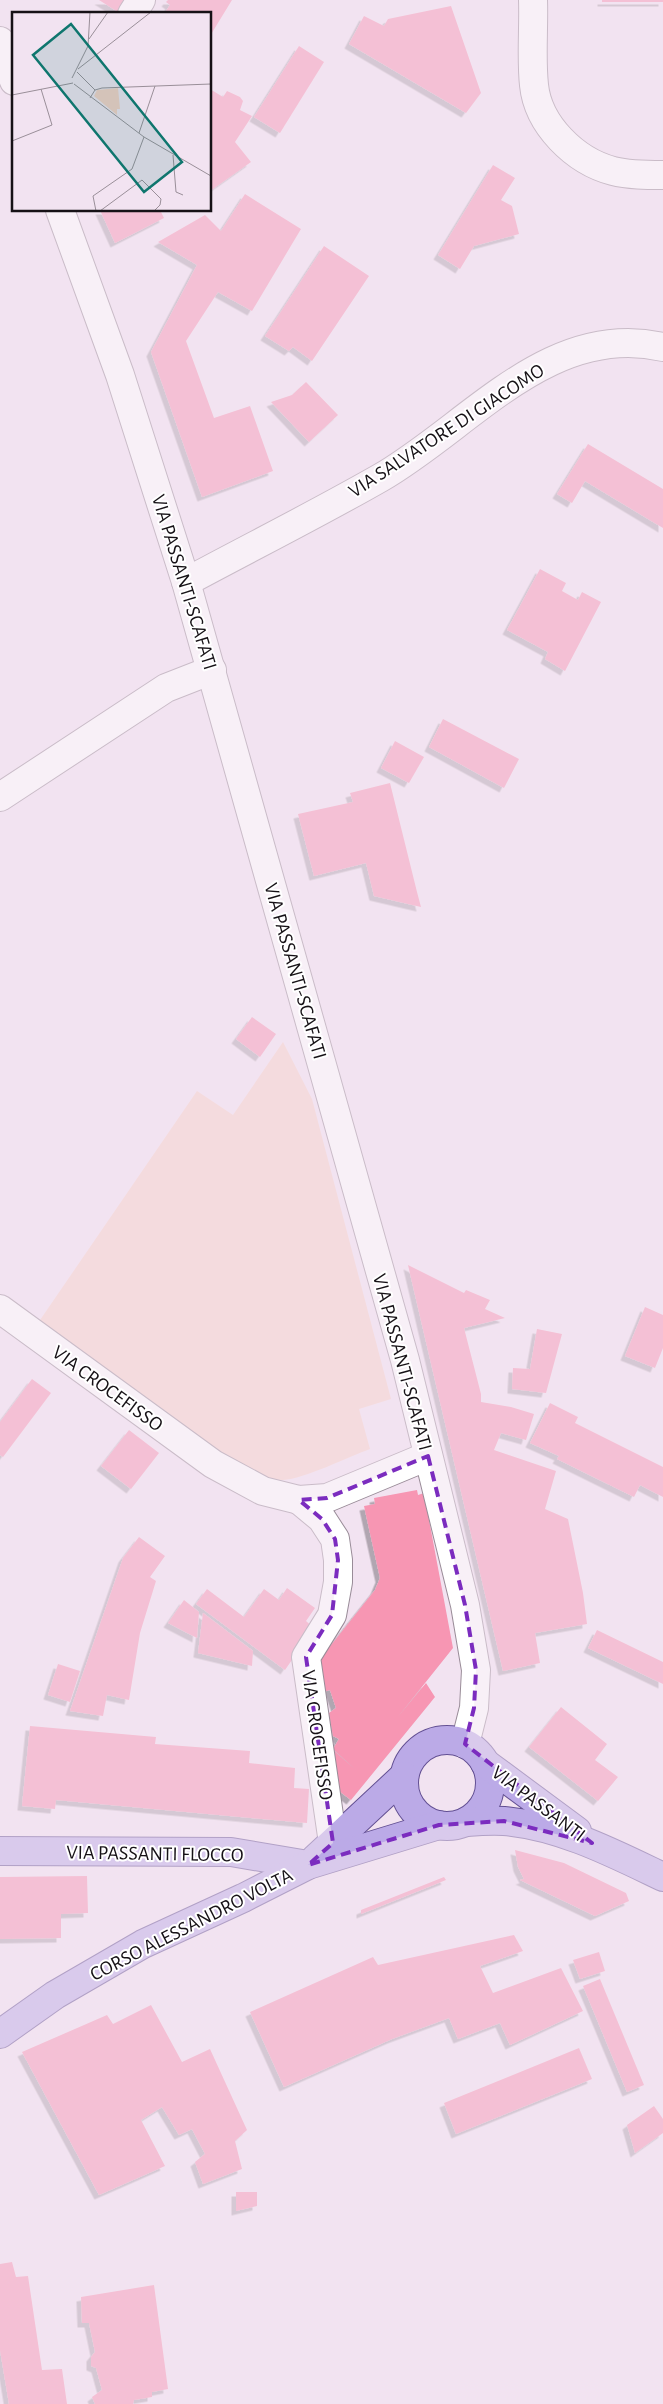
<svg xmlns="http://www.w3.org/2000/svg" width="663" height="2404" font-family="'Alegreya Sans',sans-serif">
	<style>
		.green { fill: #f7d1c7 }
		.building { fill: #f796b3; filter: url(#shadow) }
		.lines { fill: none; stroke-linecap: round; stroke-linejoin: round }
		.minor-casing { stroke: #998c98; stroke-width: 30 }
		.major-casing { stroke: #635093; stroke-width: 30 }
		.minor { stroke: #fff; stroke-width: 28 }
		.major { stroke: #bbaae7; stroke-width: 28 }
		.marked { fill: none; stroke: #7b2cbf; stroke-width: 4; stroke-dasharray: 10 6; stroke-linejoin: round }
		.labels { text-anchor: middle; stroke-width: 4; stroke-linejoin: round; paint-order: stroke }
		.street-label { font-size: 20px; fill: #161116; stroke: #fff }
		.inset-road { fill: none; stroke: #9a8f99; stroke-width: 1 }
		.view { fill: #0f766e; fill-opacity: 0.15; stroke: #0f766e; stroke-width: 2.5 }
		.inset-edge { fill: none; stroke: #161116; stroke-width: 2.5 }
	</style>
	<defs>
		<filter id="shadow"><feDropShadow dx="-4.5" dy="4.5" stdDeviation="0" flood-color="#0004"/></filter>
	</defs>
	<rect width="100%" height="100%" fill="#f2e3f1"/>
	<path class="green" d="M283,1042L312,1099L391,1399L359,1409L370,1449C348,1457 304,1479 283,1480C267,1480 249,1470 235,1463L38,1323L197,1091L233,1115Z"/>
	<g class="building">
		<path d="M99,0H125L118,12Z"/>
		<path d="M168,0H232L210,36V14H164L170,5L166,2Z"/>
		<rect x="602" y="0" width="61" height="2"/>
		<path d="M451,6L481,93L466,113L349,44L364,16L384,26L388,19Z"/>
		<path d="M299,46L324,62L280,133L254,117Z"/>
		<path d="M210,89L223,97L227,91L240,97L243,101L240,110L252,116L235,142L251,162L210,191Z"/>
		<path d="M493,165L515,178L501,200L512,206L519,234L474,246L460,269L438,255Z"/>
		<path d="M245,194L301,229L252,311L218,292L186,341L214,418L250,406L273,471L202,497L151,352L197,265L158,242L205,215L221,231Z"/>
		<path d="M100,210H160L164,218L115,243Z"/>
		<path d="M324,246L369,276L312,361L293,347L289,351L265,336Z"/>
		<path d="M306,382L338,415L309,442L271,402L292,395Z"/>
		<path d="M588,444L663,489V528L585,481L572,503L557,494Z"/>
		<path d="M540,569L566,583L562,591L578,600L582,592L601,602L565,671L545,659L548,652L507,630Z"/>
		<path d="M443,719L519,759L504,788L429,747Z"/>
		<path d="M395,741L424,757L409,783L381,768Z"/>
		<path d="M390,783L417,892L421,907L374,896L366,863L314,876L298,814L353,802L350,793Z"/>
		<path d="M252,1017L276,1034L260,1057L236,1039Z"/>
		<path d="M408,1265L464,1293L466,1290L490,1300L485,1309L505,1318L464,1328L481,1394V1402L511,1407L534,1414L526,1440L501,1433L494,1450L556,1471L545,1509L568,1519L583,1593L587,1624L535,1633L540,1663L503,1671Z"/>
		<path d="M645,1307L663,1315V1348L655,1368L625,1356Z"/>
		<path d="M537,1329L562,1334L546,1393L512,1389L513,1368L530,1369Z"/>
		<path d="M32,1379L51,1393L3,1457L0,1455V1422Z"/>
		<path d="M550,1403L578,1417L575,1423L663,1467V1497L640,1485L634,1497L557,1459L559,1456L530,1443Z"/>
		<path d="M129,1430L159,1453L131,1489L101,1466Z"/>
		<path d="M417,1490L418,1495L424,1493L453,1648L397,1718L426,1683L435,1697L351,1800L330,1784L333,1750L356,1770L333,1749L339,1739L333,1736L329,1713L336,1708L330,1690L319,1693L316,1664L375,1590L380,1578L364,1506L375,1504L374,1498Z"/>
		<path d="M139,1537L165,1556L150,1577L156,1581L140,1633L129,1700L107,1695L103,1716L70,1711L123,1558Z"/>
		<path d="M287,1588L315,1608L306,1621L314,1628L285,1670L196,1604L207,1589L244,1617L264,1589L279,1600Z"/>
		<path d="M184,1600L199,1612L197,1638L168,1623Z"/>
		<path d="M203,1613L253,1651L252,1666L198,1653Z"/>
		<path d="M597,1630L663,1662V1684L588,1648Z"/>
		<path d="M58,1664L80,1671L70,1702L48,1695Z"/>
		<path d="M561,1707L607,1744L595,1760L618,1777L598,1801L529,1747Z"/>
		<path d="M30,1726L156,1737L155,1744L250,1751L249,1763L295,1768L294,1788L309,1789L307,1823L56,1800L55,1809L22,1806Z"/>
		<path d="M515,1850L564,1863L626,1893L629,1901L595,1916L520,1880L524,1879L518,1867Z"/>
		<path d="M87,1876L88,1913L61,1914V1938L0,1939V1877Z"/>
		<path d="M444,1877L446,1880L361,1914V1910Z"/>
		<path d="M514,1935L523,1951L480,1966L493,1993L561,1968L583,2011L510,2045L500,2023L458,2039L449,2018L392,2039L284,2087L250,2012L373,1957L378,1965Z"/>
		<path d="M599,1952L605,1971L580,1979L573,1960Z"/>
		<path d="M600,1979L644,2085L627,2092L583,1986Z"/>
		<path d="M151,2005L182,2062L210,2049L247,2130L235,2141L242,2169L203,2184L195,2162L205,2154L192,2129L179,2135L162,2107L141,2120L165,2166L99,2195L22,2052L107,2015L113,2024Z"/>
		<path d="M579,2048L592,2079L456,2134L444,2103Z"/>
		<path d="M654,2106L663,2119V2133L635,2153L627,2125Z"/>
		<path d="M236,2192H257V2206L236,2211Z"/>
		<path d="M12,2262L16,2277L28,2276L42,2370L62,2369L67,2404H9L0,2350V2264Z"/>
		<path d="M154,2285L168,2389L152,2392V2397L134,2400L133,2404H95L92,2397L102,2390L96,2368L91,2366V2357L95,2352L89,2323H82L81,2297Z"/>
	</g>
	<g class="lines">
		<defs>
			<g id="minor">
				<path d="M533,0C534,28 531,57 534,85C538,125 575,161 613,171C629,175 646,175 663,175"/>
				<path d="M132,14L141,0"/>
				<path d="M0,41L14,81"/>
				<path d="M60,210L120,375L186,582L405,1360L465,1605L476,1670L474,1708L465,1744"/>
				<path d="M186,582C251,547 317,514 380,478C469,427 549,321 663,347"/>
				<path d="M0,797L166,688L212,670"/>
				<path d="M0,1309L213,1464L263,1491L299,1500L327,1498L428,1456"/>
				<path d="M299,1500L322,1519L335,1539L338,1560V1582L332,1615L306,1657L333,1843"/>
			</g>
			<g id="major">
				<circle cx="447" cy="1783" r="43"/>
				<path d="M485,1763L577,1831"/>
				<path d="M466,1822C479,1821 492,1820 504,1821C561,1826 613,1853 663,1877"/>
				<path d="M0,1851L231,1852L308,1865"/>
				<path d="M315,1859L404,1776"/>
				<path d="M0,2034L55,1995L143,1944L243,1898L308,1865L439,1825"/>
			</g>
		</defs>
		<use href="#minor" class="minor-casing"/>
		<use href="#major" class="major-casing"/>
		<use href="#minor" class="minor"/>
		<use href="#major" class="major"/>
	</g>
	<path d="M0 0H663V2404H0ZM428,1456L465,1605L476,1670L474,1708L465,1744L592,1843L504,1821L439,1825L308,1865L333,1843L306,1657L332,1615L338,1560L335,1539L322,1519L299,1500L327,1498Z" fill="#f2e3f1" fill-opacity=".55" fill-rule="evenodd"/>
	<path class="marked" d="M428,1456L465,1605L476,1670L474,1708L465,1744L592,1843L504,1821L439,1825L308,1865L333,1843L306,1657L332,1615L338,1560L335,1539L322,1519L299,1500L327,1498Z"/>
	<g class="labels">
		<g class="street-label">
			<text transform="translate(446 430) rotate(-33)" y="7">VIA SALVATORE DI GIACOMO</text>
			<text transform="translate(185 582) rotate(73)" y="7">VIA PASSANTI-SCAFATI</text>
			<text transform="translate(296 971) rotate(74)" y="7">VIA PASSANTI-SCAFATI</text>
			<text transform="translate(403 1362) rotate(75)" y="7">VIA PASSANTI-SCAFATI</text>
			<text transform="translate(108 1388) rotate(36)" y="7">VIA CROCEFISSO</text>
			<text transform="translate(318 1735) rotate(82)" y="7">VIA CROCEFISSO</text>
			<text transform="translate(539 1803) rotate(37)" y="7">VIA PASSANTI</text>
			<text transform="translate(155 1853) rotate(1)" y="7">VIA PASSANTI FLOCCO</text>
			<text transform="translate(191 1924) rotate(-27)" y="7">CORSO ALESSANDRO VOLTA</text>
		</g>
	</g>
	<g transform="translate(12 12)">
		<rect width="199" height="199" fill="#f2e3f1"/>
		<path d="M106,76L108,97H105V103L82,84L85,78Z" fill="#f7d1c7"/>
		<path class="inset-road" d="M77,27L96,0M66,57L139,0M65,60L83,78M60,66L76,34L78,0M62,72L132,125L199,164M0,83L61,71M78,86L83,78L90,76L199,72M127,121L143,74M0,129L40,113L29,77M161,143L164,180L171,183M84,199L81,184L120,157L132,125M88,199L130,168L149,187L148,193L142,199"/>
		<path class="view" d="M59,12L170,150L132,180L21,43Z"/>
		<rect width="199" height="199" class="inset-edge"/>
	</g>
</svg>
